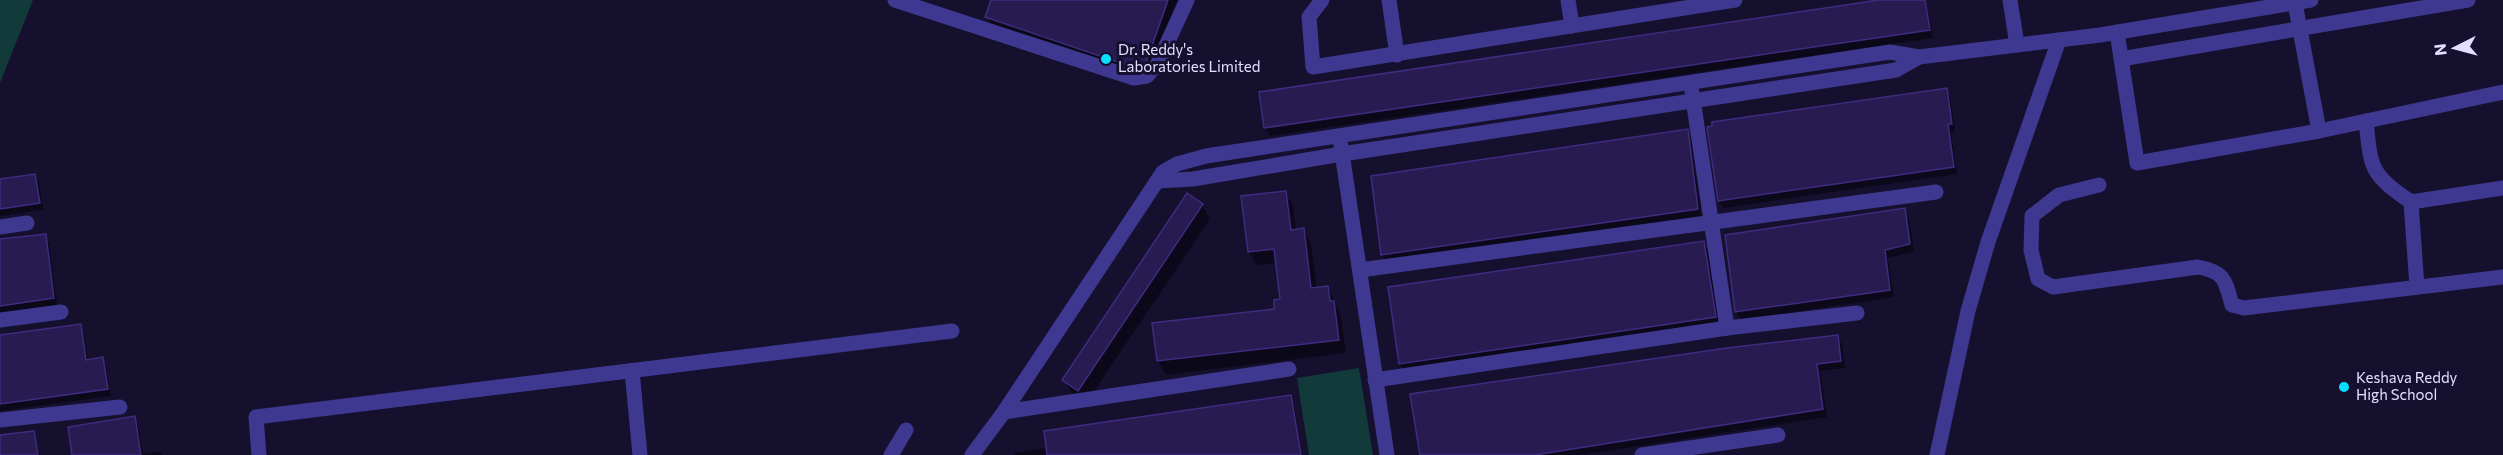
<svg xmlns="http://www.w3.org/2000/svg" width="2503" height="455" font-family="Commissioner,sans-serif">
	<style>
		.green { fill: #123a3a }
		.shadow { fill: #0007 }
		.building { fill: #281b52; stroke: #3f2b7f; stroke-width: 1.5 }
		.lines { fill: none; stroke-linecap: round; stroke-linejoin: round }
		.minor { stroke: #3e3891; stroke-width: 15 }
		.poi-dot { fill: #0adeff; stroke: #16102f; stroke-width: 2 }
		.labels { text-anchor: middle; stroke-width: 6; stroke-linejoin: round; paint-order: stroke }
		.poi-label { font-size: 15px; fill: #e3deff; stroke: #16102f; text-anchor: start }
	</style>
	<rect width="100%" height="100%" fill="#16102f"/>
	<g class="green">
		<path d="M0,0H33L0,83Z"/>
		<path d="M1359,368L1373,455H1309L1297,378Z"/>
	</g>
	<g class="shadow">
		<path d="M993,0H1177L1148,77L993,28L987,17Z"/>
		<path d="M1881,0H1926L1933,38L1270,136L1266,128L1261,94Z"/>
		<path d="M1946,89L1950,97L1955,131L1951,132L1957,174L1724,208L1719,201Z"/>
		<path d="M1687,131L1691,139L1701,216L1387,262L1382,255Z"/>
		<path d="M35,176L39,183L43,210L0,216V180Z"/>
		<path d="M1285,192L1293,206L1296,231L1304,230L1311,244L1317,289L1328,288L1341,316L1346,353L1166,375L1158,361L1154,325L1276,310L1281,300L1277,263L1257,265L1249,252Z"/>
		<path d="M1188,195L1202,205L1210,219L1086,403L1072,393L1064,380Z"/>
		<path d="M1904,210L1909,218L1914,252L1888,258L1894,297L1741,320L1736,312L1727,236Z"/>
		<path d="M45,235L49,242L57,305L0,313V242Z"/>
		<path d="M1703,242L1708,250L1719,325L1405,371L1400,364Z"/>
		<path d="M80,326L84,333L88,361L102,359L106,366L111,396L0,411V337Z"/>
		<path d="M1837,337L1842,344L1845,368L1820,371L1827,417L1581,455H1421Z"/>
		<path d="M1290,396L1294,404L1302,455H1015V453L1048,448Z"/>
		<path d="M134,418L138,425L143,454L159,451L162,455H74Z"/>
		<path d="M33,432L40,455H0V437Z"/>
	</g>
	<g class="building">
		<path d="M991,0H1168L1146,63L1142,67L1135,68L985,17Z"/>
		<path d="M1879,0H1925L1930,30L1264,128L1259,92Z"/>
		<path d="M1947,88L1952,124H1948L1954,167L1718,201L1707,127L1712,126V122Z"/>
		<path d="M1688,129L1698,209L1381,255L1371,176Z"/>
		<path d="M35,174L40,203L0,209V179Z"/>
		<path d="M1286,191L1291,230L1304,228L1311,288L1328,286L1330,301H1334L1339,340L1157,361L1152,323L1274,309V300L1280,299L1274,249L1248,252L1241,196Z"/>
		<path d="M1187,193L1203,204L1078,391L1062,380Z"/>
		<path d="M1905,208L1910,244L1885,250L1890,290L1735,312L1725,235Z"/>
		<path d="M46,234L54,298L0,306V239Z"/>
		<path d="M1704,241L1716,317L1399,364L1388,287Z"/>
		<path d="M81,324L86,360L103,357L108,389L0,404V335Z"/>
		<path d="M1838,335L1841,361L1817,364L1823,409L1535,455H1420L1410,394L1727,348Z"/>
		<path d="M1291,395L1301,455H1047L1044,431Z"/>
		<path d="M135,416L141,455H72L68,427Z"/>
		<path d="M34,431L38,455H0V435Z"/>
	</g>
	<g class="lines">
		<g class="minor">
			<path d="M895,0L1134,78L1147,76L1158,63L1187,0"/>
			<path d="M1322,0L1309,17L1313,67L1735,0"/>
			<path d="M1389,0L1397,55"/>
			<path d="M1568,0L1572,26"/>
			<path d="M2010,0L2017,45"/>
			<path d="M2117,32L2137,163L2319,131L2295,3"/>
			<path d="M2121,59L2468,0"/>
			<path d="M1692,92L1727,328L1857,313"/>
			<path d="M2366,121C2371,169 2370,174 2411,202L2417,287"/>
			<path d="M2319,131L2503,92"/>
			<path d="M1341,146L1387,455"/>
			<path d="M1157,181L1193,179L1342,154L1896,70L1919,57"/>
			<path d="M2099,185L2059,195L2032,216L2031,250L2038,279L2053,287L2198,267C2225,272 2225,280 2232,305L2244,308L2503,277"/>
			<path d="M2411,202L2503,188"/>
			<path d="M0,227L27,223"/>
			<path d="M1360,270L1936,192"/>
			<path d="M0,320L61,312"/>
			<path d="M632,371L640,455"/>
			<path d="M1375,380L1727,328"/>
			<path d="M1004,412L1289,369"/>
			<path d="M0,420L120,407"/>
			<path d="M259,455L256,417L952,331"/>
			<path d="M891,455L906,430"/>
			<path d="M972,455L1004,412L1163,172L1177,164L1206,156L1890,52L1919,57L2100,35L2311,0"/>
			<path d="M1642,455L1778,435"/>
			<path d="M1937,455L1968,311L1988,242L2059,40"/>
		</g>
	</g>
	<g class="poi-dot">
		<circle cx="1106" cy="59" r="6"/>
		<circle cx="2344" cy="387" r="6"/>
	</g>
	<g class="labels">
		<g class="poi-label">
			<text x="1118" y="55">Dr. Reddy's<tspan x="1118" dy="17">Laboratories Limited</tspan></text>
			<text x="2356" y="383">Keshava Reddy<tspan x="2356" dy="17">High School</tspan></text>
		</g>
	</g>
	<g transform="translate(2455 48) rotate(264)" stroke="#16102f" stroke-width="4.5" paint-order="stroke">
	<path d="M0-4.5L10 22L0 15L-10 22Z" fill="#e3deff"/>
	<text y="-9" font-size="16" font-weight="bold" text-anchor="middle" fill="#e3deff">N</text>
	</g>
</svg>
